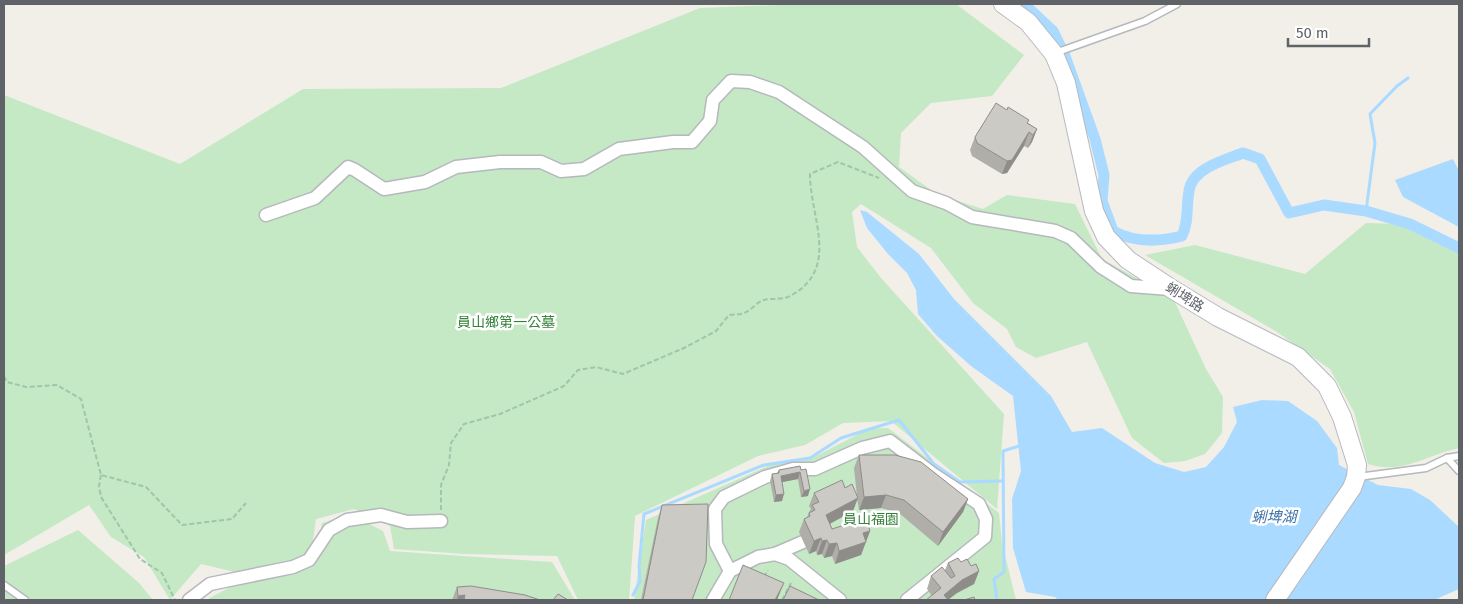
<svg xmlns="http://www.w3.org/2000/svg" width="1463" height="604" font-family="'Fira Sans','Noto Sans TC',sans-serif">
	<style>
		.green { fill: #c5e8c5 }
		.water { fill: #aadaff }
		.lines { fill: none; stroke-linecap: round; stroke-linejoin: round }
		.stream { stroke: #aadaff; stroke-width: 3 }
		.canal { stroke: #aadaff; stroke-width: 11 }
		.lane-casing { stroke: #b5b8bc; stroke-width: 9 }
		.street-casing { stroke: #b5b8bc; stroke-width: 15 }
		.secondary-casing { stroke: #b6babf; stroke-width: 20 }
		.path { stroke: #9cc7a9; stroke-width: 2; stroke-dasharray: 5 2.5; stroke-linecap: butt }
		.lane { stroke: #fff; stroke-width: 6 }
		.street { stroke: #fff; stroke-width: 12 }
		.secondary { stroke: #fff; stroke-width: 18 }
		.wall { fill: #afaea9 }
		.shaded-wall { fill: #8f8d8a }
		.building { fill: #cccac5; stroke: #8f8d8a }
		.labels { text-anchor: middle; stroke-width: 5; stroke-linejoin: round; paint-order: stroke }
		.street-label { font-size: 14px; fill: #5f6368; stroke: #fff }
		.park-label { font-size: 14px; fill: #348238; stroke: #fff }
		.water-label { font-size: 15px; font-style: italic; fill: #4174aa; stroke: #fff }
	</style>
	<rect width="100%" height="100%" fill="#f1efe8"/>
	<g class="green">
		<path d="M805,4H956L1024,55L992,96L931,103L901,133L899,167L938,195L983,209L1007,195L1075,204L1102,259L1173,298L1206,369L1223,397L1222,433L1205,454L1185,461L1164,463L1132,438L1087,342L1036,358L1016,347L1007,329L973,303L931,248L861,204L852,212L857,247L881,278L1004,414L997,509L891,421L843,423L805,445L758,456L635,516L629,600H578L557,556L465,554L394,549L390,526L354,509L316,519L311,554L252,576L201,564L170,600L144,557L111,537L89,505L4,555V95L180,164L303,89L501,88L700,8Z"/>
		<path d="M1366,223L1398,224L1459,254V448C1426,455 1403,475 1368,464L1354,412L1330,369L1277,332L1145,255L1195,245L1305,274Z"/>
		<path d="M888,428L999,513L1002,543L1016,600H634L646,520L770,465L818,455L868,429Z"/>
		<path d="M350,514L383,531L390,551L552,562L575,600H206L236,584L314,565L322,523Z"/>
		<path d="M78,530L139,583L153,600H4V566Z"/>
	</g>
	<g class="water">
		<path d="M1453,159L1459,171V227L1403,197L1395,180Z"/>
		<path d="M860,210L867,212L919,254L954,299L1051,396L1072,432L1102,428L1155,463L1184,472L1206,467L1224,447L1237,422L1233,407L1262,400L1288,401L1317,421L1337,448L1339,465L1378,485L1411,489L1430,500L1459,527V589L1434,600H1058L1055,597L1026,592L1013,548L1012,499L1021,471L1013,396L971,366L937,336L918,314L916,290L907,273L888,254L867,228Z"/>
	</g>
	<g class="lines">
		<g class="stream">
			<path d="M1366,211L1375,143L1370,114L1397,86L1408,78"/>
			<path d="M633,595L640,581L639,566L644,514L764,465L810,458L841,438L899,420L934,464L960,482L1002,481"/>
			<path d="M997,600L994,579L1004,572L1003,451L1019,446"/>
		</g>
		<path class="canal" d="M1024,4L1053,31L1065,56L1095,139L1104,175L1102,201L1113,231C1135,243 1158,242 1182,236C1189,221 1186,208 1189,191C1192,168 1225,160 1243,153L1260,159L1289,213L1324,205L1366,211L1410,224L1459,248"/>
		<defs>
			<g id="lane">
				<path d="M1055,53L1145,21L1177,4"/>
				<path d="M1447,458L1459,471"/>
				<path d="M1358,477L1426,468L1447,458L1459,456"/>
				<path d="M4,585L25,600"/>
			</g>
			<g id="street">
				<path d="M266,215L315,198L348,167L355,170L384,189L425,182L456,167L500,162H541L561,171L584,169L619,149L673,142H692L710,121L713,100L731,81L750,82L779,92L863,147L912,191L946,203L972,217L1055,231L1071,238L1101,267L1131,286L1170,289"/>
				<path d="M775,554L803,542"/>
				<path d="M730,571L716,544L715,509L724,497L765,477L793,469H815L862,448L890,441L933,474L979,504L986,519L985,537L907,600"/>
				<path d="M189,600L210,584L293,567L309,560L329,530L347,520L381,515L407,522L441,521"/>
				<path d="M713,600L730,571L758,557L775,554L789,559L840,600"/>
			</g>
			<path id="secondary" d="M1003,4L1028,22L1054,54L1066,83L1094,211L1106,237L1128,260L1172,289L1218,317L1298,357L1327,386L1342,417L1357,465L1356,477L1352,488L1275,600"/>
		</defs>
		<use href="#lane" class="lane-casing"/>
		<use href="#street" class="street-casing"/>
		<use href="#secondary" class="secondary-casing"/>
		<g class="path">
			<path d="M4,376L7,382L26,387L57,385L81,399L101,475L146,487L182,525L232,519L246,503"/>
			<path d="M101,475L99,486L101,497L140,559L162,573L175,600"/>
			<path d="M441,510V485L449,465L451,443L464,424L500,414L564,386L578,370L596,367L623,374L684,348L716,331L729,315C734,314 740,315 744,313C751,311 756,302 764,300C772,298 783,300 790,296C841,269 810,218 810,174L838,162L879,178"/>
			<path d="M764,577L768,570"/>
			<path d="M782,600L791,583"/>
		</g>
		<use href="#lane" class="lane"/>
		<use href="#street" class="street"/>
		<use href="#secondary" class="secondary"/>
	</g>
	<g class="wall">
		<path d="M1028,123L1037,129L1032,142L1028,148L1024,146L1007,173L1002,174L972,156L970,150L975,137Z"/>
		<path d="M859,455L968,499L963,512L938,546L899,513L881,508L859,510L857,498L853,511L830,524L832,529L870,531L861,555L835,564L832,556L824,558L822,554L817,555L816,551L809,554L799,532L804,519L807,518L809,512L811,509L809,506L814,493L845,488L857,496L854,468Z"/>
		<path d="M800,466L808,496L801,497L798,479L782,482V501L774,502L770,481L772,474L777,473L779,470Z"/>
		<path d="M662,505L692,600H641L658,518Z"/>
		<path d="M961,562L971,566L979,571L974,584L957,593L932,596L927,589L931,576L945,570L948,563Z"/>
		<path d="M457,587L540,600H452Z"/>
	</g>
	<g class="shaded-wall">
		<path d="M1037,129L1032,142L1028,148L1033,135Z"/>
		<path d="M1029,132L1024,146L1007,173L1002,174L1007,161Z"/>
		<path d="M800,472L798,479L778,483L781,476Z"/>
		<path d="M810,489L808,496L801,497L804,491Z"/>
		<path d="M784,494L782,501L774,502L776,495Z"/>
		<path d="M886,495L881,508L859,510L864,497Z"/>
		<path d="M858,498L853,511L822,528L826,515Z"/>
		<path d="M968,499L963,512L938,546L943,532Z"/>
		<path d="M870,531L861,555L835,564L839,551L863,533Z"/>
		<path d="M821,538L816,551L809,554L814,541Z"/>
		<path d="M827,540L822,554L817,555L822,541Z"/>
		<path d="M837,543L832,556L824,558L829,544Z"/>
		<path d="M979,571L974,584L957,593L948,600L944,595L962,580Z"/>
		<path d="M784,583L777,600H775Z"/>
		<path d="M465,595L463,600H457L458,596Z"/>
	</g>
	<g class="building">
		<path d="M996,103L1007,110L1008,107L1029,120L1027,123L1037,129L1033,135L1029,132L1012,160L1007,161L977,143L975,137Z"/>
		<path d="M859,455H895L921,462L968,499L943,532L904,500L886,495L864,497Z"/>
		<path d="M800,466L801,470L806,469L810,489L804,491L800,472L781,476L784,494L776,495L772,474L779,473V470Z"/>
		<path d="M842,480L845,488L852,484L858,498L826,515L832,529L866,518L870,531L863,533L866,542L839,551L837,543L829,544L827,540L822,541L821,538L814,541L804,519L810,516L809,513L815,510L812,505L819,502L814,493Z"/>
		<path d="M708,504L706,562L692,600H643L662,505Z"/>
		<path d="M958,558L961,562L967,559L971,566L976,564L979,571L962,580L944,595L948,600H926L941,588L931,576L942,567L951,578L955,576L948,563Z"/>
		<path d="M743,565L784,583L775,600H729Z"/>
		<path d="M471,586L525,595L540,600H464L465,595L458,596L457,587Z"/>
		<path d="M790,586L819,600H783Z"/>
		<path d="M558,594L568,600H553Z"/>
		<path d="M974,597L975,600H964Z"/>
	</g>
	<g class="labels">
		<g class="street-label">
			<text transform="translate(1185 297) rotate(32)" y="5">蜊埤路</text>
		</g>
		<g class="park-label">
			<text x="506" y="327">員山鄉第一公墓</text>
			<text x="871" y="524">員山福園</text>
		</g>
		<g class="water-label">
			<text x="1274" y="522">蜊埤湖</text>
		</g>
	</g>
	<rect width="1463" height="604" fill="none" stroke="#5f6368" stroke-width="10"/>
	<path d="M1288 38v8h81v-8" fill="none" stroke="#5f6368" stroke-width="2.5"/>
	<text x="1296" y="38" font-size="15" fill="#5f6368" stroke="#ffffff" stroke-width="4" paint-order="stroke">50 m</text>
</svg>
